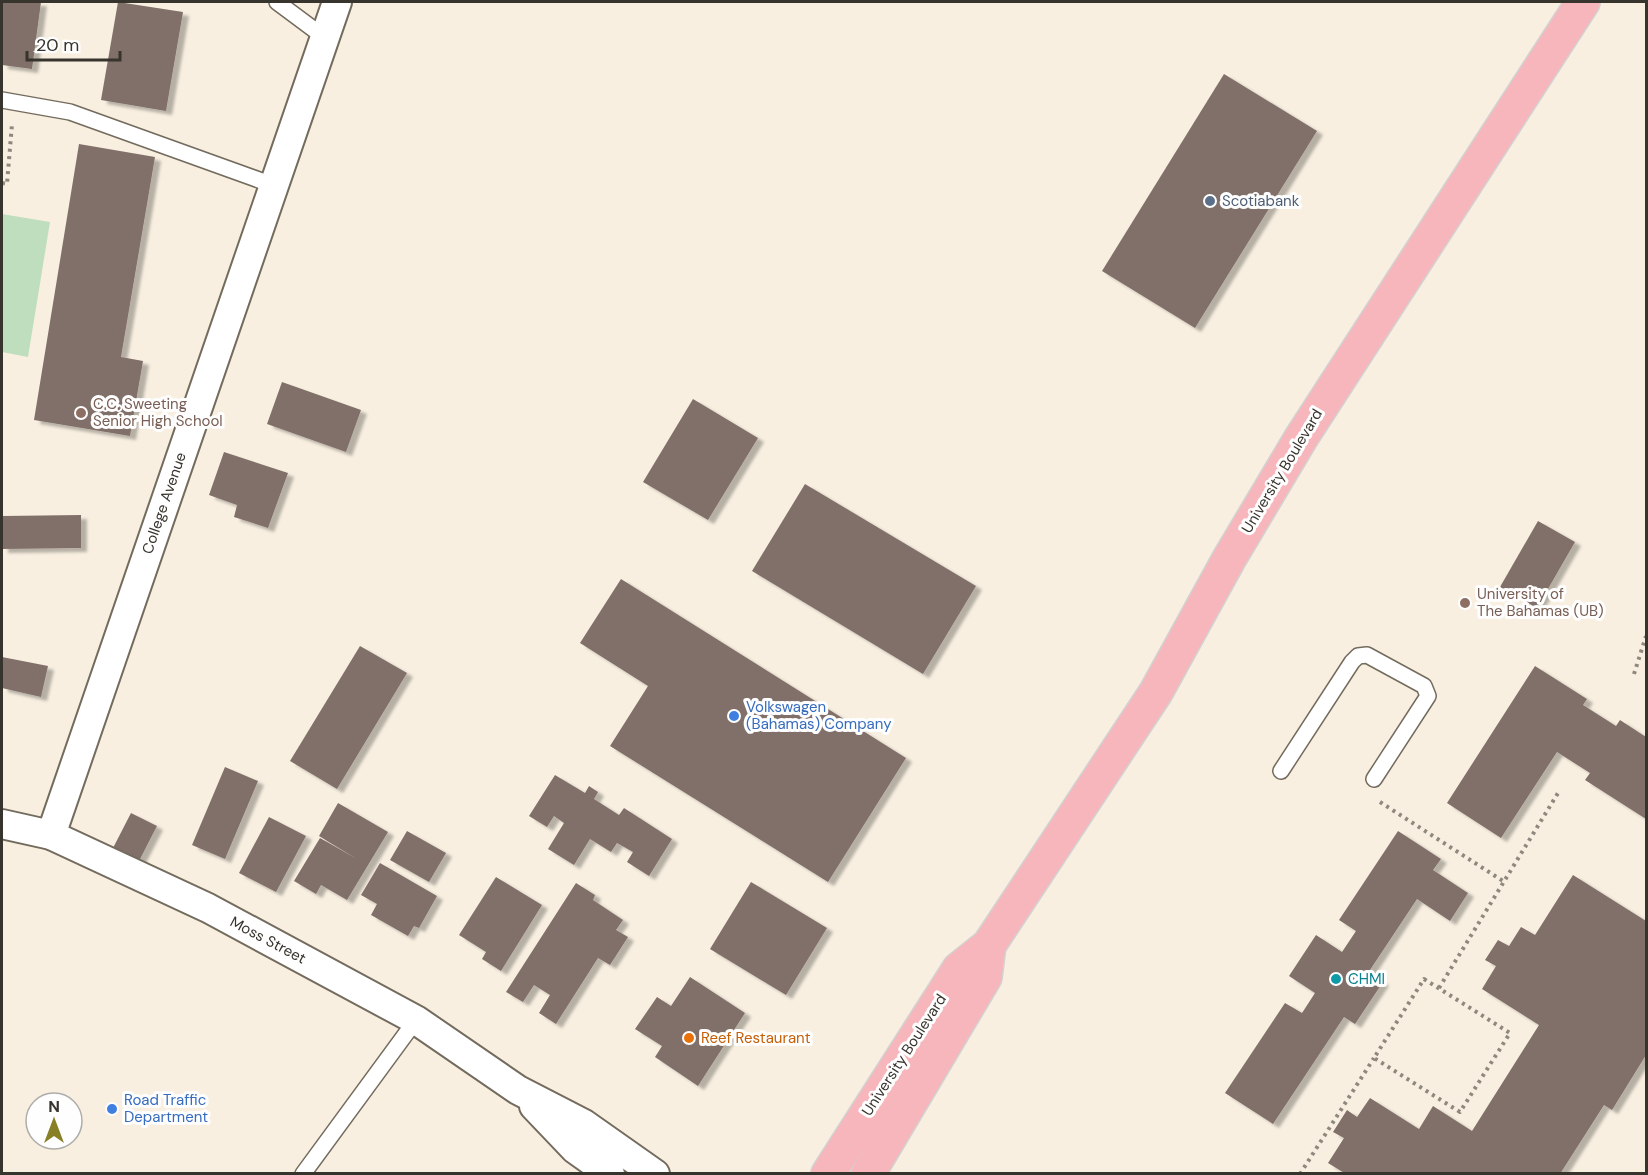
<svg xmlns="http://www.w3.org/2000/svg" width="1648" height="1175" font-family="'DM Sans',sans-serif">
	<style>
		.green { fill: #bfdebd }
		.building { fill: #81706a; filter: url(#shadow) }
		.lines { fill: none; stroke-linecap: round; stroke-linejoin: round }
		.service-casing { stroke: #736b5d; stroke-width: 18 }
		.minor-casing { stroke: #736b5d; stroke-width: 32 }
		.primary-casing { stroke: #d3d2d1; stroke-width: 36 }
		.path { stroke: #8e887e; stroke-width: 4; stroke-dasharray: 3 4.5; stroke-linecap: butt }
		.service { stroke: #fff; stroke-width: 15 }
		.minor { stroke: #fff; stroke-width: 28 }
		.primary { stroke: #f6b6bb; stroke-width: 33 }
		.service-dot { fill: #5c6f8a; stroke: #fefefe; stroke-width: 2 }
		.education-dot { fill: #8d6e63; stroke: #fefefe; stroke-width: 2 }
		.shop-dot { fill: #3f7fe0; stroke: #fefefe; stroke-width: 2 }
		.culture-dot { fill: #0f9aa8; stroke: #fefefe; stroke-width: 2 }
		.food-dot { fill: #e8710a; stroke: #fefefe; stroke-width: 2 }
		.labels { text-anchor: middle; stroke-width: 6; stroke-linejoin: round; paint-order: stroke }
		.service-label { font-size: 15px; fill: #4e5e75; stroke: #fefefe; text-anchor: start }
		.education-label { font-size: 15px; fill: #785e54; stroke: #fefefe; text-anchor: start }
		.street-label { font-size: 15px; fill: #37332d; stroke: #fefefe }
		.shop-label { font-size: 15px; fill: #366cbe; stroke: #fefefe; text-anchor: start }
		.culture-label { font-size: 15px; fill: #0d838f; stroke: #fefefe; text-anchor: start }
		.food-label { font-size: 15px; fill: #c56008; stroke: #fefefe; text-anchor: start }
	</style>
	<defs>
		<filter id="shadow"><feDropShadow dx="6" dy="4" stdDeviation="1.5" flood-color="#0004"/></filter>
	</defs>
	<rect width="100%" height="100%" fill="#f8efe0"/>
	<path class="green" d="M2,214L50,222L28,357L2,352Z"/>
	<g class="building">
		<path d="M2,2H41L32,69L2,65Z"/>
		<path d="M118,2L183,12L166,111L101,100Z"/>
		<path d="M1224,74L1317,131L1195,328L1102,271Z"/>
		<path d="M79,144L155,157L121,357L143,361L130,436L34,420Z"/>
		<path d="M282,382L361,410L346,452L267,424Z"/>
		<path d="M693,399L758,438L708,520L643,482Z"/>
		<path d="M224,452L288,473L268,528L234,517L237,505L209,495Z"/>
		<path d="M805,484L976,586L923,674L752,571Z"/>
		<path d="M81,515V548L2,549V516Z"/>
		<path d="M1538,521L1575,542L1537,608L1500,587Z"/>
		<path d="M621,579L906,758L828,882L610,746L648,686L580,643Z"/>
		<path d="M360,646L407,673L337,789L290,761Z"/>
		<path d="M2,657L48,666L41,697L2,688Z"/>
		<path d="M1535,666L1587,699L1583,705L1616,726L1620,720L1646,737V819L1585,780L1590,773L1557,752L1501,838L1447,803Z"/>
		<path d="M225,767L258,781L225,859L192,845Z"/>
		<path d="M555,775L585,793L589,786L598,792L594,799L619,815L624,808L672,839L649,876L627,862L633,852L617,843L611,852L590,839L574,865L548,849L564,823L554,816L547,827L529,816Z"/>
		<path d="M338,803L388,832L347,900L321,885L316,894L294,881L320,838L357,859L319,836Z"/>
		<path d="M131,813L157,826L139,861L113,848Z"/>
		<path d="M269,817L306,836L276,892L239,873Z"/>
		<path d="M407,831L446,853L429,882L390,860Z"/>
		<path d="M1398,831L1441,859L1433,870L1468,893L1450,921L1417,899L1368,973L1383,982L1355,1024L1344,1017L1273,1124L1225,1093L1285,1003L1302,1013L1315,993L1289,976L1316,935L1342,952L1356,931L1339,920Z"/>
		<path d="M380,863L437,896L419,928L414,926L408,936L371,915L377,904L361,895Z"/>
		<path d="M1573,875L1646,921V1055L1612,1110L1604,1105L1560,1174H1346L1328,1163L1344,1138L1333,1132L1347,1110L1357,1117L1370,1098L1419,1129L1433,1106L1472,1131L1539,1025L1482,989L1496,966L1485,960L1498,940L1509,946L1521,927L1535,935Z"/>
		<path d="M496,877L542,905L501,971L482,959L486,952L459,935Z"/>
		<path d="M751,882L827,928L786,995L710,949Z"/>
		<path d="M576,883L595,895L593,900L623,920L616,930L628,937L610,965L598,958L556,1024L539,1013L550,995L534,985L523,1002L506,992Z"/>
		<path d="M690,977L745,1013L698,1086L655,1057L662,1046L635,1029L657,997L671,1006Z"/>
	</g>
	<g class="lines">
		<defs>
			<g id="service">
				<path d="M277,2L324,37"/>
				<path d="M2,100L70,112L273,185"/>
				<path d="M1281,771L1352,662L1358,656L1367,655L1424,686L1428,696L1374,779"/>
				<path d="M303,1174L416,1020"/>
			</g>
			<g id="minor">
				<path d="M2,824L51,835L208,908L416,1020L518,1090L584,1124L655,1174"/>
				<path d="M51,835L337,2"/>
				<path d="M534,1106L575,1149L610,1174"/>
			</g>
			<g id="primary">
				<path d="M828,1174L959,969L989,945L1156,692L1229,559L1301,438L1583,2"/>
				<path d="M868,1174L985,977L989,945"/>
			</g>
		</defs>
		<use href="#service" class="service-casing"/>
		<use href="#minor" class="minor-casing"/>
		<use href="#primary" class="primary-casing"/>
		<g class="path">
			<path d="M2,183L7,184L12,124"/>
			<path d="M1634,674L1646,636"/>
			<path d="M1380,802L1503,881"/>
			<path d="M1424,979L1510,1033L1460,1112L1374,1058Z"/>
			<path d="M1439,988L1558,793"/>
			<path d="M1300,1174L1374,1058"/>
		</g>
		<use href="#service" class="service"/>
		<use href="#minor" class="minor"/>
		<use href="#primary" class="primary"/>
	</g>
	<circle class="service-dot" cx="1210" cy="201" r="6"/>
	<g class="education-dot">
		<circle cx="81" cy="413" r="6"/>
		<circle cx="1465" cy="603" r="6"/>
	</g>
	<g class="shop-dot">
		<circle cx="734" cy="716" r="6"/>
		<circle cx="112" cy="1109" r="6"/>
	</g>
	<circle class="culture-dot" cx="1336" cy="979" r="6"/>
	<circle class="food-dot" cx="689" cy="1038" r="6"/>
	<g class="labels">
		<g class="service-label">
			<text x="1222" y="206">Scotiabank</text>
		</g>
		<g class="education-label">
			<text x="93" y="409">C.C. Sweeting<tspan x="93" dy="17">Senior High School</tspan></text>
			<text x="1477" y="599">University of<tspan x="1477" dy="17">The Bahamas (UB)</tspan></text>
		</g>
		<g class="street-label">
			<text transform="translate(1282 471) rotate(-59)" y="5">University Boulevard</text>
			<text transform="translate(164 503) rotate(-71)" y="5">College Avenue</text>
			<text transform="translate(268 940) rotate(28)" y="5">Moss Street</text>
			<text transform="translate(904 1055) rotate(-57)" y="5">University Boulevard</text>
		</g>
		<g class="shop-label">
			<text x="746" y="712">Volkswagen<tspan x="746" dy="17">(Bahamas) Company</tspan></text>
			<text x="124" y="1105">Road Traffic<tspan x="124" dy="17">Department</tspan></text>
		</g>
		<g class="culture-label">
			<text x="1348" y="984">CHMI</text>
		</g>
		<g class="food-label">
			<text x="701" y="1043">Reef Restaurant</text>
		</g>
	</g>
	<rect width="1648" height="1175" fill="none" stroke="#37332d" stroke-width="6"/>
	<g transform="translate(54 1121)"><circle r="28" fill="#fefefe" stroke="#aeadaa" stroke-width="1.5"/>
	<path d="M0-4.5L10 22L0 15L-10 22Z" fill="#888027"/>
	<text y="-9" font-size="16" font-weight="bold" text-anchor="middle" fill="#37332d">N</text>
	</g>
	<path d="M27 51v9h93v-9" fill="none" stroke="#37332d" stroke-width="3"/>
	<text x="36" y="51" font-size="18" fill="#37332d" stroke="#fefefe" stroke-width="4.5" paint-order="stroke">20 m</text>
</svg>
